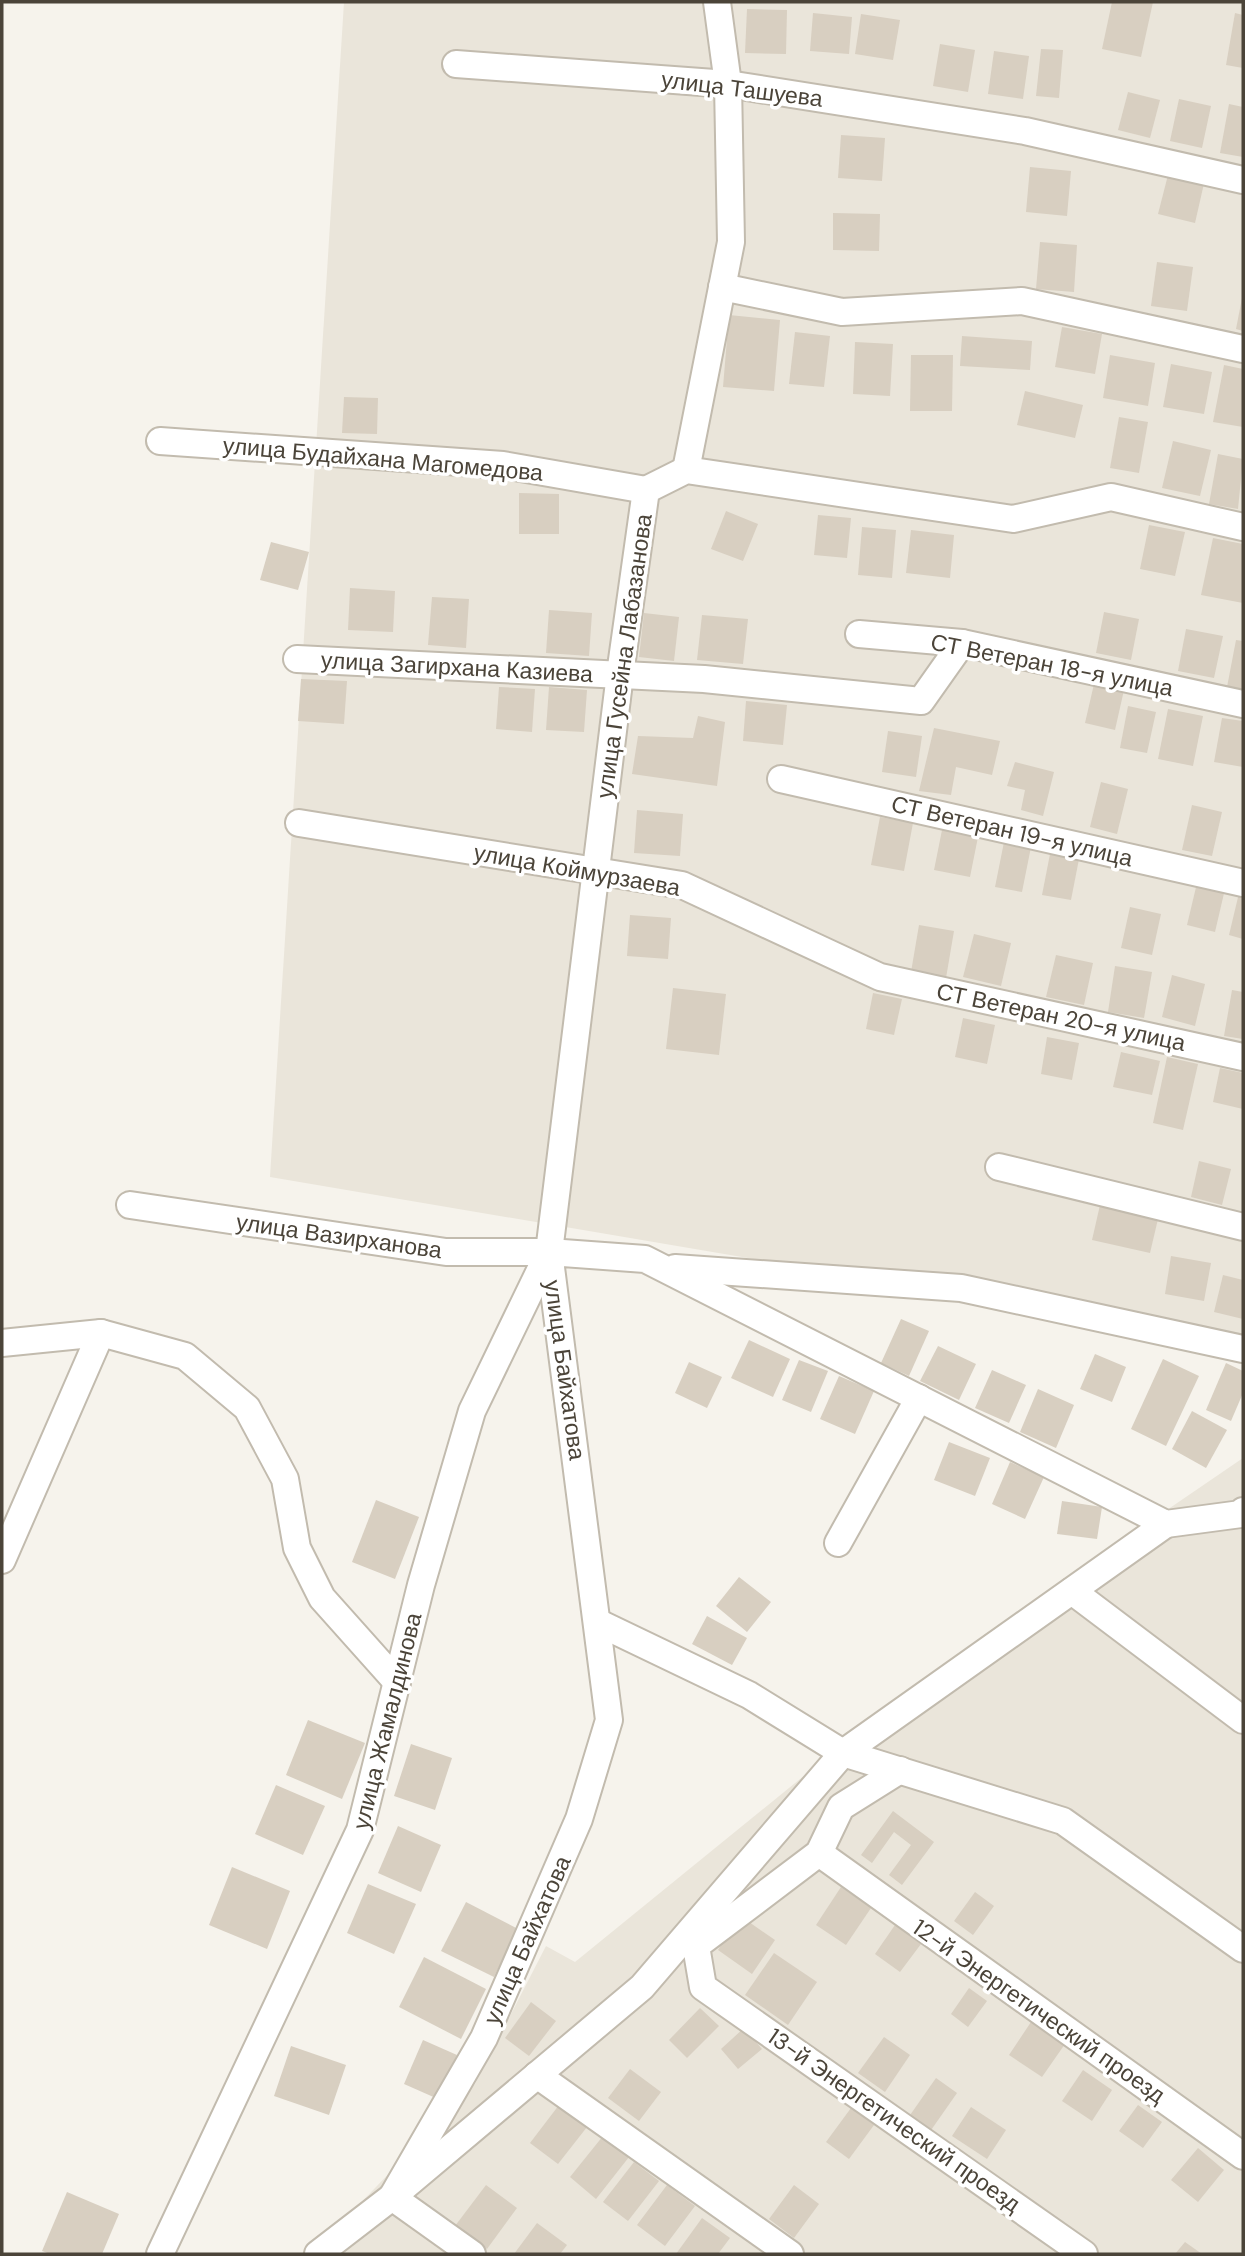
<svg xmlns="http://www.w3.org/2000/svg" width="1245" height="2256" font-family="'DM Sans',sans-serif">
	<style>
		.residential { fill: #eae5da }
		.building { fill: #d8cfc1 }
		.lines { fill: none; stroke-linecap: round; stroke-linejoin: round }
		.minor-casing { stroke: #c2bbae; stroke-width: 30 }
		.minor { stroke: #fff; stroke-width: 26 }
		.labels { text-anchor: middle; stroke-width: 7; stroke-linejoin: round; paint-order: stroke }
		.street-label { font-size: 23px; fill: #4b4439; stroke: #fff }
	</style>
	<rect width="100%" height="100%" fill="#f6f3ec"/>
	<g class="residential">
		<path d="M344,2H1243V1342L270,1177Z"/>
		<path d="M1243,1458V2254H346L326,2239L475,2084L546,1946L575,1962L800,1779L984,1635Z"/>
	</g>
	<g class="building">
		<path d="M1112,2H1153L1141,57L1102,49Z"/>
		<path d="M747,9L787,10L786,54L745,53Z"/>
		<path d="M813,13L852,17L849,54L810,51Z"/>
		<path d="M1235,13L1243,15V68L1226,65Z"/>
		<path d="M861,14L900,20L893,60L855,54Z"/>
		<path d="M940,44L975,50L968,92L933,86Z"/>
		<path d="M1041,49L1063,50L1059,98L1036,96Z"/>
		<path d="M994,51L1029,56L1023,99L988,94Z"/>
		<path d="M1128,92L1160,100L1150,138L1118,130Z"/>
		<path d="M1179,99L1211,106L1202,148L1170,141Z"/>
		<path d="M1229,104L1243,107V157L1220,153Z"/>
		<path d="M841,135L885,138L882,181L838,178Z"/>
		<path d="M1030,167L1071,171L1067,216L1026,212Z"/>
		<path d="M1169,171L1205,179L1195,223L1158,214Z"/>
		<path d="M833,213L880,214L879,251L833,250Z"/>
		<path d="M1040,242L1077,245L1074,292L1036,289Z"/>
		<path d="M1157,262L1193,267L1187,311L1151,306Z"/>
		<path d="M1242,298H1243V331L1236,329Z"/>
		<path d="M729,315L780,320L774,391L723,387Z"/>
		<path d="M1062,327L1102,334L1095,374L1055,367Z"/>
		<path d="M795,332L830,336L824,387L789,384Z"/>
		<path d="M962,336L1032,341L1030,370L960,366Z"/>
		<path d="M855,342L893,344L890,396L853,394Z"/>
		<path d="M911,355H953L952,411H910Z"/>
		<path d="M1110,355L1155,363L1148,406L1103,398Z"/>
		<path d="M1171,364L1212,372L1204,414L1163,407Z"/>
		<path d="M1224,365L1243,369V427L1213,422Z"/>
		<path d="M1025,391L1083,405L1075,438L1017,425Z"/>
		<path d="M344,397L378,398L377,434L342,433Z"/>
		<path d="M1119,417L1148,422L1139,473L1110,468Z"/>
		<path d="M1173,441L1211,450L1200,496L1162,488Z"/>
		<path d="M1218,454L1243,459L1238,509L1209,504Z"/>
		<path d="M519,493L559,494V534H519Z"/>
		<path d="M726,511L758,524L743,561L711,549Z"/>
		<path d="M818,515L851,518L847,558L814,555Z"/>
		<path d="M1149,525L1185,532L1175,576L1140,569Z"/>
		<path d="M862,527L896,530L892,578L858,575Z"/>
		<path d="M911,530L954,535L950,578L906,573Z"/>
		<path d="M1213,538L1243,544V603L1201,595Z"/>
		<path d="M271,542L309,552L298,590L260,580Z"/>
		<path d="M350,588L395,591L393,632L348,630Z"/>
		<path d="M432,597L469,599L466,648L428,645Z"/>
		<path d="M549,610L592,613L589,656L546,653Z"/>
		<path d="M1104,612L1139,619L1131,660L1096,653Z"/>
		<path d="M644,613L679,617L674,661L639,657Z"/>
		<path d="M702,615L748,619L743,664L697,660Z"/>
		<path d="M1186,629L1223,636L1214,678L1178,671Z"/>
		<path d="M1236,640L1243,641V690L1227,687Z"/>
		<path d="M301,679L347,681L344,724L298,721Z"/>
		<path d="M1094,684L1124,690L1115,730L1085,723Z"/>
		<path d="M499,687L535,689L532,732L496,729Z"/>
		<path d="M549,687L587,690L584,732L546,730Z"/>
		<path d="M746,701L787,705L783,745L743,741Z"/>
		<path d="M1128,706L1156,712L1147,753L1120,748Z"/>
		<path d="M1168,709L1203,716L1193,766L1158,759Z"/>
		<path d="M698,716L725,722L717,786L632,774L638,736L693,738Z"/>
		<path d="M1222,718L1243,721V767L1214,762Z"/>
		<path d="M934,728L1000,741L992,775L956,767L951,795L919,791Z"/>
		<path d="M888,731L922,736L916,777L882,772Z"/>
		<path d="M1015,762L1054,772L1043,816L1021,810L1025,790L1007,786Z"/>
		<path d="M1101,782L1128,789L1117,834L1090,827Z"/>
		<path d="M1192,805L1222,812L1212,856L1182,850Z"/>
		<path d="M637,810L683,814L680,856L634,853Z"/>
		<path d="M880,817L913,823L904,871L871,865Z"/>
		<path d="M942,830L978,837L970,877L934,870Z"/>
		<path d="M1004,842L1031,847L1022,892L995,887Z"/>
		<path d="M1050,854L1079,859L1071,900L1042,895Z"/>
		<path d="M1197,883L1225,889L1215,932L1187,925Z"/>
		<path d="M1239,893L1243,894V939L1229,935Z"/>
		<path d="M1130,907L1161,914L1152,955L1121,948Z"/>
		<path d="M630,915L671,918L668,959L627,956Z"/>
		<path d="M919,925L954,931L946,978L911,972Z"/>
		<path d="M974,934L1011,943L1001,986L963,977Z"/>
		<path d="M1056,955L1093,963L1084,1005L1046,997Z"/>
		<path d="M1115,966L1152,972L1144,1018L1108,1012Z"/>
		<path d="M1172,975L1205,984L1195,1026L1162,1017Z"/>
		<path d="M673,988L726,994L719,1055L666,1049Z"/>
		<path d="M1232,990L1243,992V1039L1224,1036Z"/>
		<path d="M873,993L902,999L894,1035L866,1029Z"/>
		<path d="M963,1018L995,1025L987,1064L955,1057Z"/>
		<path d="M1047,1037L1079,1043L1072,1080L1041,1074Z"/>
		<path d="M1121,1052L1160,1061L1152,1095L1113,1087Z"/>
		<path d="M1167,1057L1198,1064L1183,1130L1153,1123Z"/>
		<path d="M1220,1068L1243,1073V1109L1213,1102Z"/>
		<path d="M1199,1161L1231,1169L1222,1205L1191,1197Z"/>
		<path d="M1100,1205L1158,1219L1150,1253L1092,1240Z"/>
		<path d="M1171,1256L1211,1263L1204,1301L1165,1294Z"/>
		<path d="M1223,1275L1243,1280V1319L1214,1312Z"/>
		<path d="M901,1319L929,1331L909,1376L881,1363Z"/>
		<path d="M749,1340L790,1359L773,1397L731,1378Z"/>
		<path d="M938,1346L976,1364L959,1400L920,1381Z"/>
		<path d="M1095,1354L1126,1367L1112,1402L1080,1389Z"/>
		<path d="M1163,1359L1199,1376L1166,1446L1131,1429Z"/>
		<path d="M799,1360L828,1371L811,1412L782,1400Z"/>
		<path d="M689,1362L722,1377L707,1408L675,1393Z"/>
		<path d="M1226,1363L1243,1371V1393L1231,1421L1206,1410Z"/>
		<path d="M992,1370L1026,1385L1009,1423L975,1408Z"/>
		<path d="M839,1376L874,1391L855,1434L820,1419Z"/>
		<path d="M1038,1389L1074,1405L1056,1448L1020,1432Z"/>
		<path d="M1192,1411L1227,1430L1206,1468L1172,1449Z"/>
		<path d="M949,1442L990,1458L975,1496L934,1480Z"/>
		<path d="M1010,1462L1044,1477L1025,1519L992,1504Z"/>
		<path d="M376,1500L419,1517L395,1579L352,1562Z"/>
		<path d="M1062,1501L1102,1507L1097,1539L1057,1534Z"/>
		<path d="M739,1577L771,1602L747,1632L716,1606Z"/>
		<path d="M707,1616L747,1638L732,1665L692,1644Z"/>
		<path d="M308,1720L365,1743L342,1799L286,1775Z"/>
		<path d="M411,1744L452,1758L435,1810L394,1796Z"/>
		<path d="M276,1785L325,1806L303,1855L255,1834Z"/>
		<path d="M893,1811L934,1842L902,1885L889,1875L911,1845L894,1832L872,1863L861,1855Z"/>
		<path d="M398,1826L441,1845L421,1892L378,1873Z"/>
		<path d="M232,1867L290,1891L267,1949L209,1925Z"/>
		<path d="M368,1884L416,1904L394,1954L347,1933Z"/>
		<path d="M841,1887L871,1908L846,1945L816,1925Z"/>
		<path d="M975,1892L994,1906L973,1935L954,1921Z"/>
		<path d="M466,1902L518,1929L494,1977L441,1951Z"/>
		<path d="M749,1922L775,1940L752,1974L718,1950L732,1926Z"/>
		<path d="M895,1925L921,1944L900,1972L875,1954Z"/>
		<path d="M774,1953L817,1982L788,2025L745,1995Z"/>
		<path d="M424,1957L486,1989L461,2039L399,2007Z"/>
		<path d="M969,1988L987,2001L968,2027L951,2014Z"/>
		<path d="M531,2002L556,2021L529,2056L505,2038Z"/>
		<path d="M700,2008L719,2026L687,2058L669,2040Z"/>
		<path d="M1031,2022L1065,2044L1042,2077L1009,2055Z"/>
		<path d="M744,2028L762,2049L738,2069L721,2049Z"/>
		<path d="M884,2037L910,2055L885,2092L858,2073Z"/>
		<path d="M423,2040L457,2055L438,2099L404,2084Z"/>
		<path d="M291,2046L346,2065L329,2115L274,2096Z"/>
		<path d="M630,2069L661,2092L639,2121L608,2098Z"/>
		<path d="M1083,2070L1112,2090L1092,2121L1062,2101Z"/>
		<path d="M936,2078L957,2093L929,2133L908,2118Z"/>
		<path d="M559,2105L587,2127L558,2164L530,2143Z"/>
		<path d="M1138,2105L1162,2122L1143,2148L1119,2131Z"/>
		<path d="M971,2107L1006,2130L987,2159L952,2136Z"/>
		<path d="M851,2108L874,2125L849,2159L826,2142Z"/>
		<path d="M603,2136L629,2157L596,2199L570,2177Z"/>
		<path d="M1198,2148L1224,2170L1198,2202L1171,2180Z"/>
		<path d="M634,2162L659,2181L628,2221L603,2202Z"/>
		<path d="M486,2185L517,2208L487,2249L455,2226Z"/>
		<path d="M667,2185L695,2206L665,2246L637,2225Z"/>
		<path d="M794,2185L819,2204L794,2238L769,2219Z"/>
		<path d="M67,2192L119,2214L102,2254H50L42,2251Z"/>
		<path d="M702,2218L730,2238L718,2254H676Z"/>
		<path d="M537,2223L567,2245L560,2254H514Z"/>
		<path d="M1185,2242L1202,2254H1175Z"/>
	</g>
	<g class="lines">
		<defs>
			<g id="minor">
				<path d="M456,64L728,84L1025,131L1243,180"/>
				<path d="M722,287L842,312L1022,301L1243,349"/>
				<path d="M160,441L503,465L646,490"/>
				<path d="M686,470L731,242L728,84L717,2"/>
				<path d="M859,634L962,643L1243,704"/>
				<path d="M297,659L704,679L921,701L962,643"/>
				<path d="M781,779L1243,883"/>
				<path d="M299,823L682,885L880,977L1243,1057"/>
				<path d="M999,1167L1243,1227"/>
				<path d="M130,1205L446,1252H549"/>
				<path d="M675,1268L961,1288L1243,1349"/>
				<path d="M2,1343L101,1333L185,1356L247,1408L285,1479L297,1548L322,1598L397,1682"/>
				<path d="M838,1543L919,1398"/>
				<path d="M2,1560L101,1333"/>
				<path d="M1072,1591L1243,1720"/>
				<path d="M599,1623L749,1695L843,1753L1063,1821L1243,1949"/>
				<path d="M900,1770L841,1807L819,1853L696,1946L703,1987L1084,2254"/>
				<path d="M819,1853L1243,2156"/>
				<path d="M537,2075L790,2254"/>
				<path d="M392,2197L484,2038L579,1819L609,1720L549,1252L645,1259L1166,1524L1241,1514L1243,1511"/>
				<path d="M392,2197L472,2254"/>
				<path d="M160,2254L360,1830L421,1585L472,1411L549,1252L620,674L646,490L686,470L1013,519L1111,497L1243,527"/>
				<path d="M318,2254L392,2197L642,1987L843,1753L1166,1524"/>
			</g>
		</defs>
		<use href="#minor" class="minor-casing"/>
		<use href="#minor" class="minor"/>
	</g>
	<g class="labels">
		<g class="street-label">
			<text transform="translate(742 89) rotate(7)" y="8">улица Ташуева</text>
			<text transform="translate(383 459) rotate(5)" y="8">улица Будайхана Магомедова</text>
			<text transform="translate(624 656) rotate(-82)" y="8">улица Гусейна Лабазанова</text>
			<text transform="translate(1052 665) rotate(11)" y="8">СТ Ветеран 18-я улица</text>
			<text transform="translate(457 667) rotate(3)" y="8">улица Загирхана Казиева</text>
			<text transform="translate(1012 831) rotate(13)" y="8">СТ Ветеран 19-я улица</text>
			<text transform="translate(577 870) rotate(10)" y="8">улица Коймурзаева</text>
			<text transform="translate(1061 1017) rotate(12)" y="8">СТ Ветеран 20-я улица</text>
			<text transform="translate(339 1236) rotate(8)" y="8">улица Вазирханова</text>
			<text transform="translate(565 1370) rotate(82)" y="8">улица Байхатова</text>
			<text transform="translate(387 1721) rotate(-76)" y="8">улица Жамалдинова</text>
			<text transform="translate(527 1940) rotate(-66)" y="8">улица Байхатова</text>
			<text transform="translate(1039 2011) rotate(35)" y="8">12-й Энергетический проезд</text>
			<text transform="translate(894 2120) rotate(35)" y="8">13-й Энергетический проезд</text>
		</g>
	</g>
	<rect width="1245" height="2256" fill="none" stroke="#4b4439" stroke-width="7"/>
</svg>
